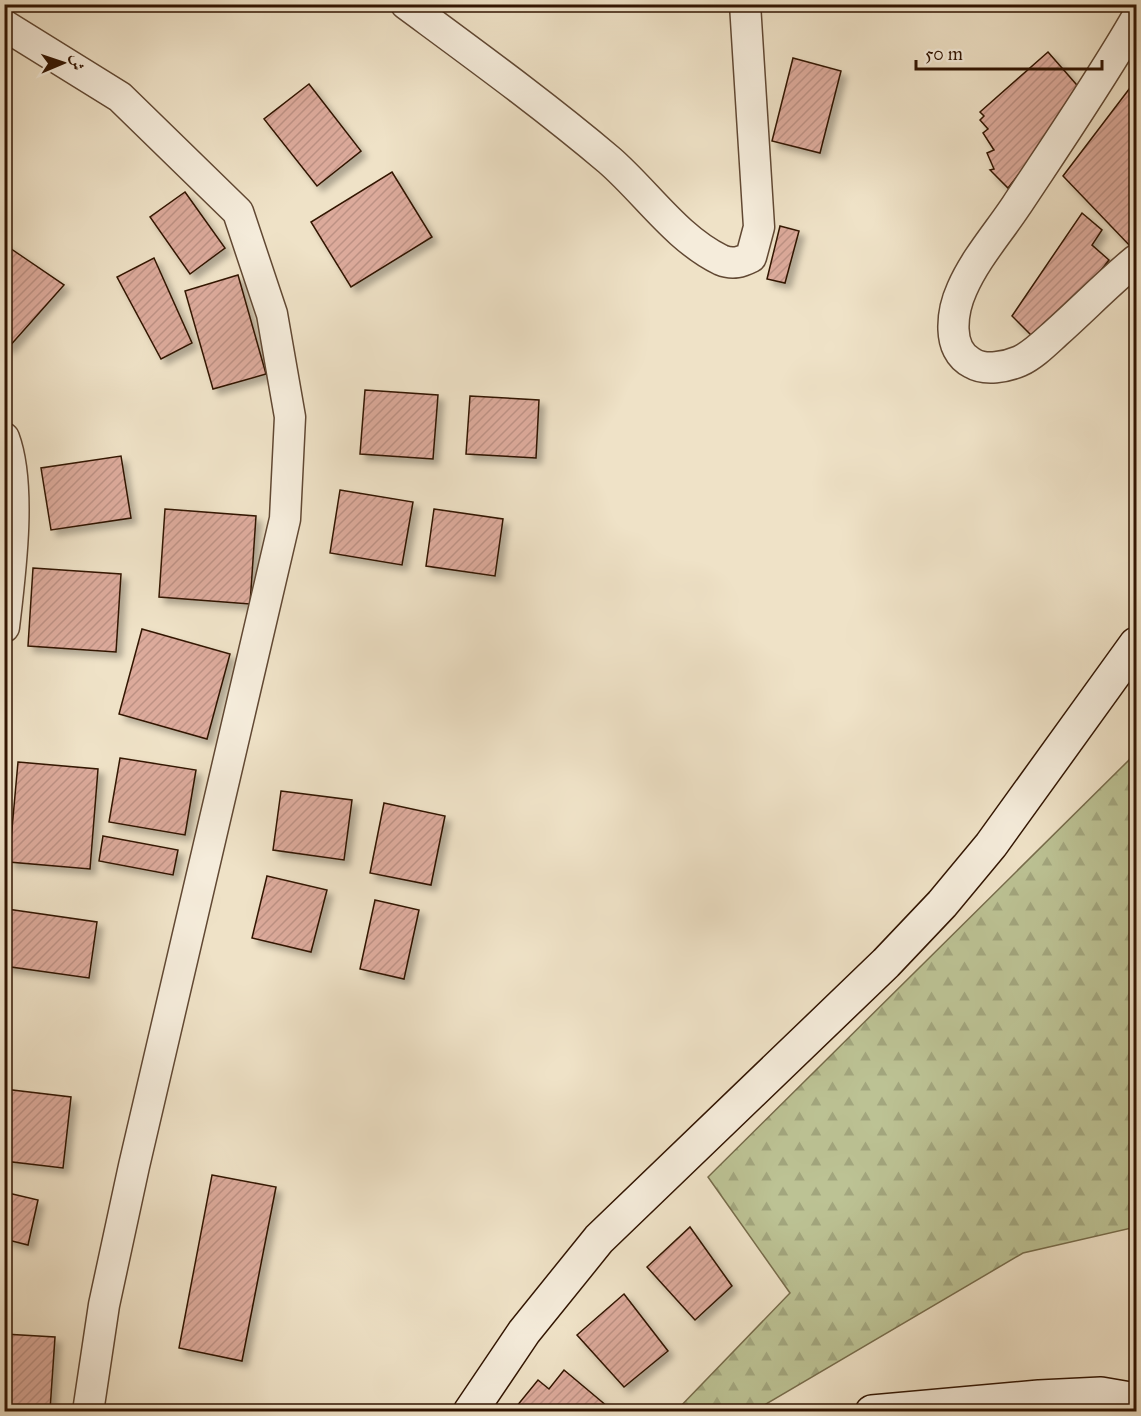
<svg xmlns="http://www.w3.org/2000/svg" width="1141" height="1416" font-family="'IM FELL Great Primer',Amiri,serif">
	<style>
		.forest { fill: url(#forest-firs); stroke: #776c4b; stroke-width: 1.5 }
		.building { fill: url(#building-hatch); stroke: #321502; stroke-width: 1.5; filter: url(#shadow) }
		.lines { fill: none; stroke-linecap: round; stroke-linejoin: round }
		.street-casing { stroke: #614833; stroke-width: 33 }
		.secondary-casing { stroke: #321502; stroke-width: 36 }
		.street { stroke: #f5ecdb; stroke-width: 30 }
		.secondary { stroke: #f5ecdb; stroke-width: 33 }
	</style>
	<defs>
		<pattern id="forest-firs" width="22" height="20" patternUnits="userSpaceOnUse" patternTransform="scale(1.5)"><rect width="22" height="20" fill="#bcc294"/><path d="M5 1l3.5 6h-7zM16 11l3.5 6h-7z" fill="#a2a67e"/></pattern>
		<pattern id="building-hatch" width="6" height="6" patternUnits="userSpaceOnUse" patternTransform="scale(1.5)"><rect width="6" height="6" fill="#dcaa9b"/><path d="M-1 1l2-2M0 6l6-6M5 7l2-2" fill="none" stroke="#bd9184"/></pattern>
		<filter id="shadow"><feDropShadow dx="5.5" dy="5.5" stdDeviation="3" flood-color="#0004"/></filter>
	</defs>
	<rect width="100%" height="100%" fill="#efe2c7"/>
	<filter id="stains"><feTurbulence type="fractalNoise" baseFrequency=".00333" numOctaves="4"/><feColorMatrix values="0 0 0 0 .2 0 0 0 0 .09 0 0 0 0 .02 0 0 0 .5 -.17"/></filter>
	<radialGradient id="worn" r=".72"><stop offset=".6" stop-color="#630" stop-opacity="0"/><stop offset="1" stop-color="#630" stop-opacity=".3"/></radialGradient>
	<path class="forest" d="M1136,747V1227L1023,1253L754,1411H676L790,1293L708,1177L1129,760Z"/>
	<g class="building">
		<path d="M1048,52L1083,92L1008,188L990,170L994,169L987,153L994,150L983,133L988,129L980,120L984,116L980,112Z"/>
		<path d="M793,58L841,71L820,153L772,141Z"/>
		<path d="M1136,80V244L1132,248L1063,176Z"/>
		<path d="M309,84L361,151L317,186L264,119Z"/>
		<path d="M392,172L432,237L351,287L311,222Z"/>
		<path d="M185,192L225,248L190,274L150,217Z"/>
		<path d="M1082,213L1102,230L1092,245L1109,260L1068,312L1033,337L1012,316Z"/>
		<path d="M780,226L799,231L785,283L767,279Z"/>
		<path d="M4,244L64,285L8,348L4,345Z"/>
		<path d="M154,258L192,343L161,359L117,277Z"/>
		<path d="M238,275L266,374L213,389L185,291Z"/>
		<path d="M365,390L438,395L433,459L360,454Z"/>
		<path d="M470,396L539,400L536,458L466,454Z"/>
		<path d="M121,456L131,518L51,530L41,468Z"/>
		<path d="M340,490L413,502L402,565L330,553Z"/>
		<path d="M165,509L256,516L250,604L159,597Z"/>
		<path d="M434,509L503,519L495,576L426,566Z"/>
		<path d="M33,568L121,574L116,652L28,646Z"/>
		<path d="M142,629L230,654L207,739L119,714Z"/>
		<path d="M120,758L196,770L185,835L109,822Z"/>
		<path d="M18,762L98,769L90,869L9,862Z"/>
		<path d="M281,791L352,800L344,860L273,850Z"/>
		<path d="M384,803L445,816L431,885L370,873Z"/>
		<path d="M103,836L178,850L173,875L99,861Z"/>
		<path d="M267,876L327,890L311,952L252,938Z"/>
		<path d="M375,900L419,910L404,979L360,969Z"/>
		<path d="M7,909L97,922L89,978L4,966Z"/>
		<path d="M4,1089L71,1097L63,1168L4,1161Z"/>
		<path d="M212,1175L276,1187L242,1361L179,1348Z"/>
		<path d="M4,1192L38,1200L28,1245L4,1239Z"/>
		<path d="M690,1227L732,1286L695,1320L647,1267Z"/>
		<path d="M624,1294L668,1351L624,1387L577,1335Z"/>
		<path d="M4,1334L55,1337L50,1410L4,1407Z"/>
		<path d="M564,1370L614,1412H512L538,1380L549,1389Z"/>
	</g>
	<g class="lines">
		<defs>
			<g id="street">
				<path d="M406,4C475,55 544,105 609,160C646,192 676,238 721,260C733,265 741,262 751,257L759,227L745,4"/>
				<path d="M1136,19C1099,83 1057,144 1016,206C998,233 975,259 962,289C952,311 946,350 972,363C985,371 1006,367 1020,361C1033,355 1045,343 1056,333C1083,309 1108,283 1136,260"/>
				<path d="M4,25L120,97L238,212L272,314L290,417L285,519L134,1166L104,1305L88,1412"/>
				<path d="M4,438C22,486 10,576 4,627"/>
			</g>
			<g id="secondary">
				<path d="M470,1412L524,1332L599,1239L886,963L942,904L991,845L1136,644"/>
				<path d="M872,1412L1039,1397L1101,1394L1136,1400"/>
			</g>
		</defs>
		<use href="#street" class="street-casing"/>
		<use href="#secondary" class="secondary-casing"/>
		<use href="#street" class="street"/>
		<use href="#secondary" class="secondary"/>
	</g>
	<rect width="1141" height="1416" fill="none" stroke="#efe2c7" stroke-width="24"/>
	<rect x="6" y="6" width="1129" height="1404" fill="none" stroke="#321502" stroke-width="3"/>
	<rect x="12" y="12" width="1117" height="1392" fill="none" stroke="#321502" stroke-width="1.5"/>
	<g transform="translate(63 63) rotate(88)" stroke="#f5ecdb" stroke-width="4.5" paint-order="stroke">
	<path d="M0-4.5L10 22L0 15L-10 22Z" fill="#321502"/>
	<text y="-9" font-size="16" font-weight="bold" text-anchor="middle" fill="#321502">ش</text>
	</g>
	<path d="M916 60v9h186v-9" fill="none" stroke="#321502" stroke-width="3"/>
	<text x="925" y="60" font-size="18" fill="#321502" stroke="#f5ecdb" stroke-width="4.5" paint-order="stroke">50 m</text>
	<rect width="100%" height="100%" filter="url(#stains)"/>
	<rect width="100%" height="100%" fill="url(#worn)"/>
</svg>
